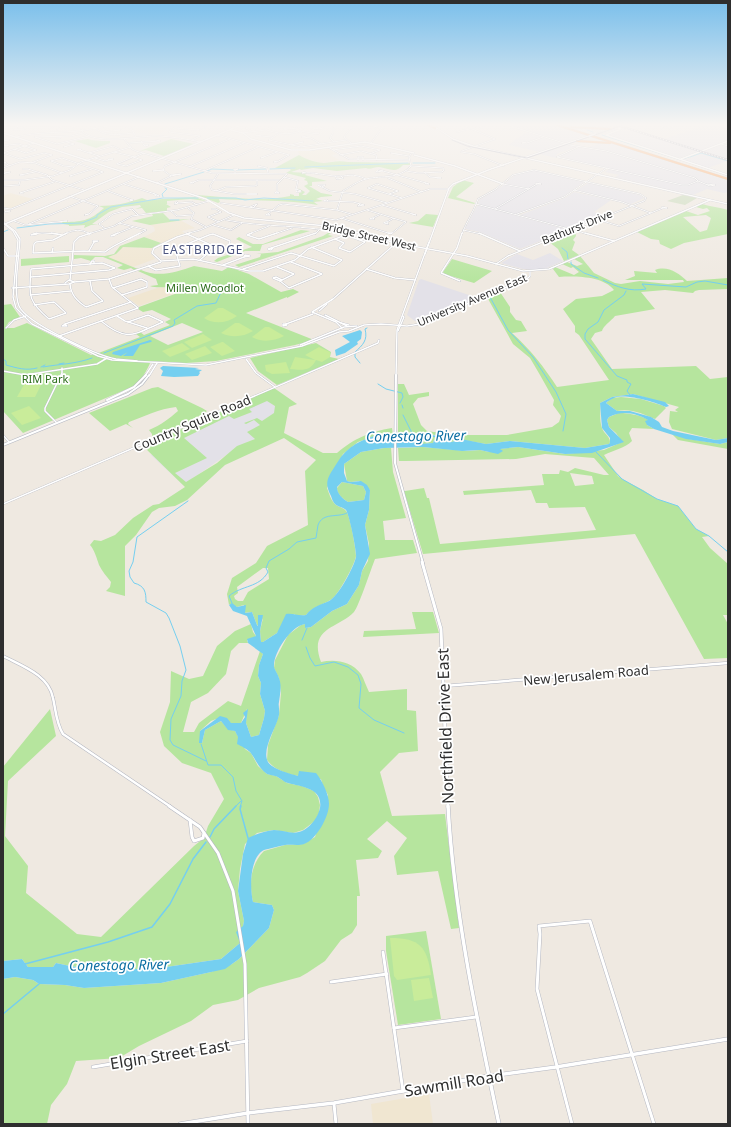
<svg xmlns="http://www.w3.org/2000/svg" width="731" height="1127" font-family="'Noto Sans',sans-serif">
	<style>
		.industrial { fill: #e3e1e8 }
		.education { fill: #f0e6d1 }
		.green { fill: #b6e59e; fill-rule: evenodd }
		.cemetery { fill: #c8d9b8 }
		.pitch { fill: #c9ec9a }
		.water { fill: #75cff0; fill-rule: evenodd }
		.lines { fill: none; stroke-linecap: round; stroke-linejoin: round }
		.stream-far1 { stroke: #75cff0; stroke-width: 1 }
		.stream { stroke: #75cff0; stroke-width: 1.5 }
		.street-far3-casing { stroke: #b4b7c1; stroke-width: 1.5 }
		.street-far2-casing { stroke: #b4b7c1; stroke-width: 2 }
		.street-far1-casing { stroke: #b4b7c1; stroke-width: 3.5 }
		.street-casing { stroke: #b4b7c1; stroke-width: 4 }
		.secondary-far3-casing { stroke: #b4b7c1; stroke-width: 2 }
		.secondary-far2-casing { stroke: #b4b7c1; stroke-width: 3 }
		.secondary-far1-casing { stroke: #b4b7c1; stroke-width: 4 }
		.secondary-casing { stroke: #b4b7c1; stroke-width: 4.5 }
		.highway-casing { stroke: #c9c9c9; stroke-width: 2.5 }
		.street-far3 { stroke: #fff; stroke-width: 1 }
		.street-far2 { stroke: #fff; stroke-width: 1.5 }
		.street-far1 { stroke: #fff; stroke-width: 2.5 }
		.street { stroke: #fff; stroke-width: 3 }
		.secondary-far3 { stroke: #fff; stroke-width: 1.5 }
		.secondary-far2 { stroke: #fff; stroke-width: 2 }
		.secondary-far1 { stroke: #fff; stroke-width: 3 }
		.secondary { stroke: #fff; stroke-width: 3.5 }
		.highway { stroke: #ffa35c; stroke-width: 2 }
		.tram { stroke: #a3a6b8; stroke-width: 1 }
		.rail-casing { stroke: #a3a6b8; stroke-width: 2 }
		.rail { stroke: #fff; stroke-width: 1; stroke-dasharray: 1.5; stroke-linecap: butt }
		.secondary-bridge-casing { stroke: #b4b7c1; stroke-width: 2; stroke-linecap: butt }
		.secondary-bridge { stroke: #fff; stroke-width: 1.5 }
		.labels { text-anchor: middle; stroke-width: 3.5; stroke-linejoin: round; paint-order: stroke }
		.far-street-label { font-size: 11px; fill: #2e2e2e; stroke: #fff }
		.far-park-label { font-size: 11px; fill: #2c6e1b; stroke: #fff }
		.far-neighbourhood-label { font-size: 12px; letter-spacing: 1px; fill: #4d5680; stroke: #fff }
		.street-label { font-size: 13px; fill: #2e2e2e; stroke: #fff }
		.water-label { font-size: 14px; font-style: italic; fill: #0d6fa3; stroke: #fff }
		.near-street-label { font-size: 16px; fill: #2e2e2e; stroke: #fff }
	</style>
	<rect width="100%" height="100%" fill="#efe9e1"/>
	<g class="industrial">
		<path d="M517,125H552L586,135L565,143L515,127Z"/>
		<path d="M706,125H715L728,128V140L701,151L664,139Z"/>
		<path d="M625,129L699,151L680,158L607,135Z"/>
		<path d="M528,132L563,144L540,152L509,145L516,139Z"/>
		<path d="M612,143L728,181V192L724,193L707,189L693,195L615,177L619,175L605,172L609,169L558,156L579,148H586L599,144Z"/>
		<path d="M567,145L575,147L557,154L556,158L540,154Z"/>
		<path d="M721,145L728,147V157L725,158L703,151Z"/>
		<path d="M701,153L727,161L708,168L684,160Z"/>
		<path d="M530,171H538L584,182L564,196L515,214L478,204L479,200L501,187L515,175Z"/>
		<path d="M588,183L639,195L644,198L631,204L577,190Z"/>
		<path d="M574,192L611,200L594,212L605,215L571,229L520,215L565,198Z"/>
		<path d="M477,206H481L569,230L520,249L480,232L465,229Z"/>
		<path d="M550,253L563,261L547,268L538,270L523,269L501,263L517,254L533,260Z"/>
		<path d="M421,279L478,298L425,320L415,321L407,315L419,280Z"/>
		<path d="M269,399L277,406V414L262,425L257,438L238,447L183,485L151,455L178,434Z"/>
	</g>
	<g class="education">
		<path d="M148,125H171L160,134L136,133L134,129Z"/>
		<path d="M328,148L337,154L331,155L339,160L322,163L300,157L298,151Z"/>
		<path d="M10,193L33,199L9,209L3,206V196Z"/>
		<path d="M180,220L195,228L182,231L185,234L161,243L144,237L155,231L154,227L150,225Z"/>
		<path d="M123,247L152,248L151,253L155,259L133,267L107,257L116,254Z"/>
		<path d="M166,287H174L182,291L139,306L128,298L157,288Z"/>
		<path d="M429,1094L433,1124H373L371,1104Z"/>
	</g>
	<g class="green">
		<path d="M88,139C94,141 103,141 110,141V143L96,148L75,141Z"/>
		<path d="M171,139L194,144L164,156L146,150L140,151Z"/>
		<path d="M299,155C305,159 317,163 324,163C331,162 339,160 348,162L410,163V165H403C396,174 388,168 379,167C374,167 370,170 366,168L337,171L313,168L301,170L300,169L291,172L307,173L305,175L327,181L312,182V186H309L321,193L332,195V196L321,197L316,199L323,201L314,202L318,205C284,199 253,201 219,199L220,202L218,203L197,195C224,197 265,202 290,196V194L294,195V196H299V193L302,192L298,188L305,192L302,195H306L310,191L304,186L308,184L307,181L304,180L306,178L286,173L291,170L290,169L275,168Z"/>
		<path d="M462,180L474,183L456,197L475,203L474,204L448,198L453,187Z"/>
		<path d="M195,197L206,201L190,199L167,201V204L174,203L166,204L171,207L167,208V211L146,213L142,208L135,209L141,207L140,205L122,207L109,212L92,224H98L91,225L84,228L85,225L69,226V225L63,224L62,222C81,222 90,221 104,208L99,206C114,206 128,203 142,198L147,200Z"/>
		<path d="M702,204C711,207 719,207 728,210V234L684,243L671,249L660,244L659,240L651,239L637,232L686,211L698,215L710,211L707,208L703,209L696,207ZM706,215L711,218L707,230L700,232L683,217Z"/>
		<path d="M163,213L170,220L190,219L150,225L132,221L153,216L152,214Z"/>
		<path d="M426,214L438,215L433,227L409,223L418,221Z"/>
		<path d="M301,230L310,231L262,245L260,251H245L217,262L214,261L218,258L252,247L236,239L239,237L253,244H263Z"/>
		<path d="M570,231H575L576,236L573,240L575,242L572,250L579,255L564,261L558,249L548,241Z"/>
		<path d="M328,233H331L328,235L333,236L239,267L235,265L260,257L261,254H256L278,252L323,236Z"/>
		<path d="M144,237L161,243L152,248L123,247L116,254L108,257L138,269L134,270L131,268L124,270L117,268L123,265L103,257H95L91,261L81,258L74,259V255L105,256L114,254L120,246Z"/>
		<path d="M69,256V262L21,266V259Z"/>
		<path d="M580,256L594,273L615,283L621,284L640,281L668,284L684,282L683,280H625L635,276L634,271L657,273L655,270C667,265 679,273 687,281L728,278V289L699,290L695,291L693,293L665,290L641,292L655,309L615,316C611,321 603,326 602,331L595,333L591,339L612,369L696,366L710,379L728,377V438L716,440L672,429L669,422L670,411L678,412L675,410L679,407L633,394L612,397L600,403C601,411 599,420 602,428C604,434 610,436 610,442L609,444L585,448L510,441L486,444L429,434L398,435V384H404L409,395L429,392V396L418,398L413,404L421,425L427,431L455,435H507L552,427L559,422L561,416L553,405L554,400L540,375L530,358L513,344L487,297L500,292L510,307V312L516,320L521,321L527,331L512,333C530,349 544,367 557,387L609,380L579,335L575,332V326L563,309L576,299L602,296L614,290C603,276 575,276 559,277L553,269L555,267L574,275L579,272L573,267L571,268L562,264L567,262L577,266L583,264L574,259Z"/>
		<path d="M452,259L492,271L474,283L444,274L443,272Z"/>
		<path d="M194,266L222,271L229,267L249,274L281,292L293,289L299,292L287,298V297L246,313L314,340L295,345L216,361L186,363L151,361C146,372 142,380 132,387L23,433L3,411V305L11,304L20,317L9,322L5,328H14L27,323L91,355L94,354L60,337L96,354L140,337L136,334L140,332L144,335L170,325L165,322L171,319L152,310L143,312L138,309L139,307L183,291C173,283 162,290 150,286L158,285L156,279L138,271L141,270C159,278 176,272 194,266ZM182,323L203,332L168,345L150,336Z"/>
		<path d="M316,343L331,352L330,357L339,359L277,385L258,371L250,358Z"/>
		<path d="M158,387L202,408L207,411C201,416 194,417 189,423L152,439V434L149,430C161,425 170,418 178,411L176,407C159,409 145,416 129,422L128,424L133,428L126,424L110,431L89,413L152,388Z"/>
		<path d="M274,388L297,404L289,407L284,433L323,453H337C355,438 369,432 392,428L393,435L380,438L381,434L358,442L343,454L327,488C329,493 331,501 336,505C339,507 344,508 346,511C350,515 356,550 356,556C355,564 340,591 334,597C326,605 314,605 306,615L297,616L294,614L277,633L263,642H261L260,631L263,618L259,626L257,625L252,612L244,613V605L237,607L230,604L229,605L227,594L232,578L256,563L267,546L308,525L305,471L316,460L284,438L225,465L187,500L175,506L159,508L152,512L136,535L125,546V596L106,591L110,587L111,582C107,577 102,571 99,565C97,559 94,549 90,545L94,540L101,541L115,535L133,518L153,505L159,504L185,487L143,446ZM267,401L275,406L274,413L262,421L257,418L244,423L246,424L254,420L260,425L247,432L255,439L237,446L217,463L186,482L175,473L207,458L184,438L229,416L234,419L252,412L249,409ZM263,568H268L269,579L248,592L243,601H238L235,599L234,596L238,593L237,587Z"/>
		<path d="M621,397L641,399L664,406L666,408L655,419C643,414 631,408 617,411L606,403L612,398Z"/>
		<path d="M619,413C630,413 639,415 649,420L647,425L654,429L632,428L629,433L632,441C625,448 614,450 604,455L618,476L622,479L643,490L657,499L678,506L696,529L709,536L702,537L710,548L728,564V615H723L728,624V658L704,659L635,534L423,554L404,491H405L424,488L427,498H429L440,544L596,530L585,507L549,508L547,503H536L531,490L464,495L463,491L544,485L542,474H559L560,470L568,472L575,468L604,475H609L594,458L545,454L516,459L406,461H399L398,448L423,447L467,451L480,450L489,452L499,449L518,447L565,454L604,450L622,442L616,433L609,427L607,420L609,417ZM570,473L592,476L594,484L575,486Z"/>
		<path d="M672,434L689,439L720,444L728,442V449L678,440Z"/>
		<path d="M429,437H443L457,440L452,442L434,440L433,443L424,444L414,442L418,439Z"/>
		<path d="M384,448H391L393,472L406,518L383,521L385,540H413L417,553L375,559C371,569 359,606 354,612C338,629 308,627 321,662C335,659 351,661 361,674C364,679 366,686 369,692L407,689V710L416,711L418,751L399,753L380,772L392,816L445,814L459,928L451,929L438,871L397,875L394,856L407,838L387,821L367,839L382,851L378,858L356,860L360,896H357V925L352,933L341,940L325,961L307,973L300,977L259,988L238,1000L213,1005L191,1021L139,1046L119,1058L76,1061L67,1084L51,1105L47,1124H3V979L15,977L33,980L39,984L65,985L84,988L161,983L211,972L232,964L239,959L269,928L274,910L272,905L253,902C249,884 250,865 264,851L285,845L303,844L315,837L328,795L323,786L321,779C304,777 279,776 267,760L268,745L279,715L281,693L279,678L274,668L275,660L288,635L301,625L305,624V628L311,627L332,611L347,604L359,585L362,571L368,561L369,544L365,525L369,510L370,490L359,481L351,482L347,481L344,464L361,452Z"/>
		<path d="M342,482L363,486L366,492L364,500L348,502C343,499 337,494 337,488Z"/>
		<path d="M412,612H433L439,633L363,637L364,631L416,629Z"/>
		<path d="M251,624L253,632L256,636L255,637L247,640L248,643H239L231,651L226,674L208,693L191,702L183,732H194L199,723L228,701L241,706L260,651L263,654L259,665L258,676L261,683L260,694L265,711L264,718L259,735L251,737L246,723L247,709L241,723H231L216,719L211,721L200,731L202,743L205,730L221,721L228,729L235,731L245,749L251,753L258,766L267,774L276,776L287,783L302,786L314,791L318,797L320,805L319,813L315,821L303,830L293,833L273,830L257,833L245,844L240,869L238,891L244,921L240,943L221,959L166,967L107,971L70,966L56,963L53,967H28L22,959L3,961V767L50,709L56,736L8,781L5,836L28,866L26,893L77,934L101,937L194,846L204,838L208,826L224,799L211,773L182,763L164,746L160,732L170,702L171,671L189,679L203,676L217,646L235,631Z"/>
		<path d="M426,931L441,1019L398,1025L386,951V936Z"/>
	</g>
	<path class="cemetery" d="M683,195L697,198L685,205L667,201Z"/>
	<g class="pitch">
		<path d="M218,308H223L237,316C227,323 214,325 204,318Z"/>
		<path d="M235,323H239L253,331C243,337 232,338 221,333Z"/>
		<path d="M265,327H269L284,336C274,341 262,343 252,337Z"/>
		<path d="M203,334L212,340L192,348L184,342Z"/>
		<path d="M222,342H223L235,351L222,356L210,347Z"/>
		<path d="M182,343L190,349L170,357L162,351Z"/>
		<path d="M205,346L212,353L192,360L185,354Z"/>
		<path d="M319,347L330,352V357L322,362L316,360C310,372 302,370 290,369L295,357L315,360L305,355Z"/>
		<path d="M286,362L290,373L272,374L266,371L265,365Z"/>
		<path d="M26,381H43L35,397H17Z"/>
		<path d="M29,406L41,418L22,425L11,413Z"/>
		<path d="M390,938C420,938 427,947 431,975L397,980L394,976Z"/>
		<path d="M429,978L433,998L414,1001L411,980Z"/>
	</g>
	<g class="water">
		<path d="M360,330L362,332L361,339L357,342L358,344L345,353L336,356L335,350L350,342L342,336Z"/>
		<path d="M150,340L152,341L151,342L140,345L133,356H123L128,352L121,356L112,354L113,352Z"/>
		<path d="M163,366L199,368L195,369L202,370L199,372L200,373L198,376L174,377L161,376L163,371L160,368Z"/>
		<path d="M633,394L665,402L669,406L666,407C655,402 625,393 614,398C611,399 608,401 606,403L617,411H630L651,417L659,422L662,427L673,431L716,440L728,438V442L720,444L686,439L654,429L647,425L645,421L648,420C636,413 622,410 609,417L607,420L609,427L624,442L592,453L565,454L518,447L500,449L503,451L498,454L480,450L462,451L423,447L384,448L361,452L344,464V473L347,481L351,482L361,481L367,485L370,490L369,510L365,525L370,554L362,571L359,585L347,604L332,611L311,627L305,628V624C291,626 273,653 274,667C275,671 278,674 279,678C282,686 280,694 279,702C278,706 280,711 279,715C277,727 261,749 268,762C272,769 291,774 298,776L299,771L316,773C322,780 329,795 329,804C329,817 316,840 304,844C298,846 291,844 285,845C280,846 268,849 264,850C249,858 250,889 253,902L272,905L274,910L269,928L239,959L225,969L161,983L84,988L65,985L39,984L33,980L15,977L3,979V961L22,959L28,967H53L56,963L70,966L107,971L166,967L221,959L240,943L236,932L243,926L244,921L238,891L243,854L248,838C256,834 265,831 274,830C285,830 293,836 304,830C312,825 318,817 320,808C323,788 302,787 288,783C283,782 280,777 275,776C272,775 269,775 267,774C258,768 256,759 250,752C247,749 241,746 237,744L238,737L235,731L228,730L221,721L205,730L202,743H199L200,731L220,716L227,718L231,723H241L245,717L243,713L248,709L246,723L251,737L259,735L264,718L265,711L260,694L261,683L258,676L259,665L263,654L248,643L247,639L256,636L247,616L233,611L229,605L232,603L237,607L246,605L245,613L252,612L257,625L258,626V615H263L260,631L261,642H263L277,633L286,614C294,613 297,616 306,615C312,607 320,605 329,601C338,597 354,567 356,557C357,552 349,514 346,510C343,507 338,507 335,504C333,502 332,499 331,496C323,481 329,476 337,463C347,446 362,439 381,434V437L398,435L423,434L456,438L486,444L510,441L585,448L609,444L610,442V438L602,428L600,403L612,397ZM429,437H443L457,440L452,442L434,440L433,443L420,444L414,442L418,439ZM342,482L363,486L366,492L364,500L348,502C343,499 337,494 337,487Z"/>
	</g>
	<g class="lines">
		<g class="stream-far1">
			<path d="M204,125L205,128"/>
			<path d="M568,125L573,126"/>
			<path d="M587,130L593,132"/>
			<path d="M602,135L681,160"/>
			<path d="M690,157L701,153L728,161"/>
			<path d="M683,159L689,157"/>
			<path d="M413,163H435"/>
			<path d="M305,167L408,163"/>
			<path d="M270,169L295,168"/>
			<path d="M237,170L266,169"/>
			<path d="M207,171L212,169L234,170"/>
			<path d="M165,184L204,172"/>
			<path d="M163,197L162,194L167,189L165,188"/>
			<path d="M207,198H236L245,200L264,198L313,201"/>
			<path d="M170,220H179"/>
			<path d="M17,228L49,224L82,223L97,217V215L111,207L163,198H198"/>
			<path d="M3,232L8,230"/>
			<path d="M562,248L567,252L568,259"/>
			<path d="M571,262V264L584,273L598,278"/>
			<path d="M603,280C617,287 630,292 646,289L642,284L686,287L697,282L705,281L728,285"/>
			<path d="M626,291L624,295L604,310L598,322L588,329L585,334V339L617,376L627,380V382L631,384L627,391L630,395"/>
			<path d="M490,297L508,330L533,357L556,392L566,414L563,431"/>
			<path d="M355,352C363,345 368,340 365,329L367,328"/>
			<path d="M104,353L173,326L175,323L174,320L197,306L216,303L222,290L220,286L207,284"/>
			<path d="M355,353V357L360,363"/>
			<path d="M3,359L6,361V365C17,368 26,371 37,368"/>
			<path d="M59,364L64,363"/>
			<path d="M41,367L45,365"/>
			<path d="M43,367C60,364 76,364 92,358"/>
			<path d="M378,384L386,389L402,393L403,397L400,403"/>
			<path d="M402,405L403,408"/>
			<path d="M403,415L412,433L415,435"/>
			<path d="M596,452L622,479L657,499L678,506L696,529L709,536L728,552"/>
			<path d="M188,501L137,537L133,562L129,571L130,577L134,583C145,586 146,592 146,602L166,613L169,618L180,646L186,670L182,681L181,696L171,719L170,740L173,745L206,761"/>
			<path d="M232,603L229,596C242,585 259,588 268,572L266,568L269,561L289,549L297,542L316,538C317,534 317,529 318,525C323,512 337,518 347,513"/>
			<path d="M302,640L307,628"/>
			<path d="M306,647L310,658L315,666L334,662L348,667L358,675L361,684L359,708L374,720L404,733"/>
			<path d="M201,744L208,765H221L233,777L236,791L242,801L240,807"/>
			<path d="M235,807L241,801"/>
		</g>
		<g class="stream">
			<path d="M241,806L240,809L248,838"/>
			<path d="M210,837L214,829L236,806"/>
			<path d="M25,964L108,942L152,927L170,904L193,859L206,842"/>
			<path d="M3,1014L39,984"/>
		</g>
		<defs>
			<g id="street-far3">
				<path d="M13,125L22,128L54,127L58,128L57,130"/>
				<path d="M178,125L169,132L200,136L192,140"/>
				<path d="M328,125L333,128V133L330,138L334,142"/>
				<path d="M369,125L382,128L371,143"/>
				<path d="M507,125L570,145L606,151L695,178L698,181L688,185H682L557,157L578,147"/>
				<path d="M657,125L668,128L678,125"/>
				<path d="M72,126H76L73,127Z"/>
				<path d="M58,127L66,125"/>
				<path d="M250,127H257L246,128L251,131"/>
				<path d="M17,128L14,130L25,129"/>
				<path d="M95,128C107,138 120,134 134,133"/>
				<path d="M175,128L197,130"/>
				<path d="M314,128H318L316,129Z"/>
				<path d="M198,129L199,130H197Z"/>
				<path d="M287,129H284L301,128"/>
				<path d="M318,129L331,127"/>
				<path d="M474,129L484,125"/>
				<path d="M81,130C94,147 140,135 160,136C174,137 187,139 200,142"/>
				<path d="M266,130C278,133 288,136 300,131L301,125"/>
				<path d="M300,131L317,134L319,133H315"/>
				<path d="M102,132L120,130H116"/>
				<path d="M457,132L469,129"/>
				<path d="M83,133L71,136L35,137L57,144L89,136"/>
				<path d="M242,133L266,130L274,125"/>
				<path d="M278,134L269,140L301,147L346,140"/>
				<path d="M217,135L289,155"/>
				<path d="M257,135L261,136H256Z"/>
				<path d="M261,136L272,137"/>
				<path d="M306,136L302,137L311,138L321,144"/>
				<path d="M16,137C37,132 57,133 78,131C97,129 113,122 131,128L136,137"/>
				<path d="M57,138H60L61,136"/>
				<path d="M124,139L132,149L136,151L212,173L287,174"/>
				<path d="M3,141L9,140H6"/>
				<path d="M141,141L144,145"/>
				<path d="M67,142L74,144L64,147L67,146"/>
				<path d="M526,142L522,143H527L543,137"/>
				<path d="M129,143L160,141L156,140"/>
				<path d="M351,143L344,137L353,125"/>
				<path d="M721,144L728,146"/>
				<path d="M6,145H8V146H5Z"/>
				<path d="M8,145L19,144L36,150L26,153L14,149"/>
				<path d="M144,145H148L146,146Z"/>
				<path d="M291,145L303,142L298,143"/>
				<path d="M328,147L349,159L409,160"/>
				<path d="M81,149L80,150H77Z"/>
				<path d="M80,150L99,156"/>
				<path d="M333,150L361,146L380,150L372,153"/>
				<path d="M462,151L495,139L463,125"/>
				<path d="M114,152L135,157"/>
				<path d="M461,152L474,154L504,166"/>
				<path d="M3,153L34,143"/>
				<path d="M3,153L20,159"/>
				<path d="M89,153L113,146L119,149"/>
				<path d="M340,155L361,151L376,155L377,160"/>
				<path d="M402,155L391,153L409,156"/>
				<path d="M133,157L142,160L126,166L117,164Z"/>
				<path d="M135,157L144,153"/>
				<path d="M264,157L261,158L277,152"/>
				<path d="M95,158L105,161L109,160"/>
				<path d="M20,159L44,153L52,155L31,163"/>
				<path d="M109,159H113L109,160Z"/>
				<path d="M358,160V157H363V160"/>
				<path d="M277,161L274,162H277L289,155"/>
				<path d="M6,162L5,163H3Z"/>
				<path d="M20,162L35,163L62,173"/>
				<path d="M5,163L10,166"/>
				<path d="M258,166H260"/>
				<path d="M258,166L267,168L268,173"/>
				<path d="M189,167L244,143"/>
				<path d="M3,168L20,162"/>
				<path d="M23,169H28L47,175L52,180L84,190"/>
				<path d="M234,169H238L235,170Z"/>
				<path d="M163,170L153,171L164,170"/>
				<path d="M235,170V173"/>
				<path d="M379,170L383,171L376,172Z"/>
				<path d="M204,171L258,147"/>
				<path d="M383,171L426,183"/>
				<path d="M406,171L418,173L442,172L444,170L443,168L411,166"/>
				<path d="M305,172L302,173C314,172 323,175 334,176C349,177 351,172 366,179"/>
				<path d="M424,172L430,177L441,178H437"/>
				<path d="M3,173L10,172L3,174"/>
				<path d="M218,174L210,186L212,190L234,194H257H247"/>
				<path d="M24,175H20L35,172"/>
				<path d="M171,175L181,174L171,176"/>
				<path d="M72,176H70L92,169"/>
				<path d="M335,176L337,179L343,178L341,176"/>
				<path d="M284,177L298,181L296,189"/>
				<path d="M388,178L422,192"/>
				<path d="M3,180H24L53,176L70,170L81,162L131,147"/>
				<path d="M698,181L710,186L715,185L707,184"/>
				<path d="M194,182L193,183H190Z"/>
				<path d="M194,182L199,180H279"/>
				<path d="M157,183L171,176L163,170L165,166L230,139"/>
				<path d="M426,183L429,184H426Z"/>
				<path d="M536,183L541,184H537Z"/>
				<path d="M124,184L155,194"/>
				<path d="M503,184L529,189"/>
				<path d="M318,185H325L322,187Z"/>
				<path d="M3,186L19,185L20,181"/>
				<path d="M322,187L330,191L355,194L387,203"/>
				<path d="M296,189L301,191L297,192Z"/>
				<path d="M574,190L622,202L651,213"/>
				<path d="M108,191L132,200"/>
				<path d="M216,191L226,187L255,186L257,185V180"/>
				<path d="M277,192L279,193H275Z"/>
				<path d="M277,192V184L287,174"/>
				<path d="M23,193H20L54,182"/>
				<path d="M155,194L159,196H156Z"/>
				<path d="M389,194L398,191L377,184L368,188L402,198"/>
				<path d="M69,196L98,206L89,214L85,215L88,214"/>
				<path d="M131,200H133L130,201Z"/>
				<path d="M327,200L328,201H324Z"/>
				<path d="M328,201L353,202L364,205L358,206L360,204"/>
				<path d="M177,202L178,203L175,204V203Z"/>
				<path d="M178,203L192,202L197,205"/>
				<path d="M221,203L336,220L430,189H449"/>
				<path d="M476,204L588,234"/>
				<path d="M382,205L416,215L412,214"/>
				<path d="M250,207L257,204L253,208"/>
				<path d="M662,207L667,208H663Z"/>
				<path d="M3,208L11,209L103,172L62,158L51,161L64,166L74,167"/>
				<path d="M188,208L194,213L191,219L206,227"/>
				<path d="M212,209H216L221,212L208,217L219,222"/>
				<path d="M495,209L537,184"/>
				<path d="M337,210L343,191C350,187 358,181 366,179C383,175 398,180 411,166L409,157L411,154"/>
				<path d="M7,211H10L5,212Z"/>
				<path d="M171,211L177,216L192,215"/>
				<path d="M268,214L279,205L283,204L337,210L351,214"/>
				<path d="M268,214L270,215H266Z"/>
				<path d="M517,214L564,197L607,168"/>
				<path d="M341,218L391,234L406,222L367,210"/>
				<path d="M373,218L374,219H370Z"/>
				<path d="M373,218L379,215"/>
				<path d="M226,220C265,228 306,224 345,234"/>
				<path d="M599,220L619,226L663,208"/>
				<path d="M14,221L25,225L67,221H64"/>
				<path d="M387,222L388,224L384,223Z"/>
				<path d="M387,222L394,218"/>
				<path d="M119,223L146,230L139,234"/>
				<path d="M29,224L139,177"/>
				<path d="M213,225L231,230L242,223"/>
				<path d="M106,229L99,224L113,214L132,209L138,215"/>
				<path d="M463,230L481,234"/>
				<path d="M33,234L42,233L58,234"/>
				<path d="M65,234C75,229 81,229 90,234"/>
				<path d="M88,234L114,226L132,216L177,210L209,201"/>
				<path d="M116,234L133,227"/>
				<path d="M186,234L200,230L234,215"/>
				<path d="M249,234L269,226"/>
				<path d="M274,234L292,228"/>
				<path d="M315,234L319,230"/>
				<path d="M349,234L355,231"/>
				<path d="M462,234C466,222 474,212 478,199L496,189L513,175L534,170L640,194L646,198L644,201L562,234"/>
			</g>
			<g id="street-far2">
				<path d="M51,233L62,235"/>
				<path d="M67,233L53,240L36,242L34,244L33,253L84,251L105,252C116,243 128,240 140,233"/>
				<path d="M88,233L90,234"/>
				<path d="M190,233L177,237L154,248L152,253L161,261L193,259L249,271H263L295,260L308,249L351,233"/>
				<path d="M252,233L247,235L259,239L277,233"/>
				<path d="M388,233H392"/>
				<path d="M479,233L520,251"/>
				<path d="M585,233L614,241"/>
				<path d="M37,234L31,235L37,233"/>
				<path d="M187,234L211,245L208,253L200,260"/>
				<path d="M115,235L111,236L118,233"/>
				<path d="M335,239L344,243L339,248L350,252L365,242L341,233"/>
				<path d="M93,241H98L94,242Z"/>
				<path d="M229,246H241"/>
				<path d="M3,248L8,256H19"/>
				<path d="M273,248L271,250L268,249L316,233"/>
				<path d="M89,251L94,242"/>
				<path d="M194,251H209"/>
				<path d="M52,253L53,248"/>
				<path d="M245,255L250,256L244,257Z"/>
				<path d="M90,264L92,261H94V263"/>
				<path d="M496,264L508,256L565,233"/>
				<path d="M223,265L244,257"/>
				<path d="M148,266L156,270L180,266L175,249L209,235L213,234L230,241L227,251L217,254L208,253"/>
				<path d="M277,267L294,274L280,281L289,288L322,274L291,262"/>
				<path d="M243,269L291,253L334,266L342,260L311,247"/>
				<path d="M366,269L395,278L415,280"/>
				<path d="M31,277L109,270L115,268L102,263L31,269C29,297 28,301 49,319L66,313L54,302L34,305"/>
				<path d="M70,280L74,242L79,237L91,233"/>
				<path d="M280,281L273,278L276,277L282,280"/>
				<path d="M460,281L441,273L457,248L462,233"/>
				<path d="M65,283L69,280L74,282"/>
				<path d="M70,284C71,295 77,301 86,307L103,301L92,291L90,281"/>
				<path d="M12,288L69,284L74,282L109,279L161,262"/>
				<path d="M113,288L141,279L147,282V287L122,295"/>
				<path d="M30,295L71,291"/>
				<path d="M319,311L327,304"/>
				<path d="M325,315L347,326"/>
				<path d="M117,316L125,321L147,328"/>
				<path d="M101,321C128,343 134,334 163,322L148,315L128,322"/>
				<path d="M65,324L67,326H62Z"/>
				<path d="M65,324L131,302"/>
				<path d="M283,324H286L287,325L283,326Z"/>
				<path d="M286,324L313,314"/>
				<path d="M6,328L14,320L26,316"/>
				<path d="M342,328L336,322L312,312L333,299L396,243"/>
				<path d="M59,336L138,308L112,287L109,279"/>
				<path d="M246,359L256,373L275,387"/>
				<path d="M3,371L25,375L97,364L107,358"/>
				<path d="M56,422L45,411V408L62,373V368"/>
				<path d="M3,435L9,442"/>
				<path d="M3,504L378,343L379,340"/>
			</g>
			<g id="street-far1">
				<path d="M3,656C22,666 49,675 53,698C56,711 56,723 63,734L171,807"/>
				<path d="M444,686L728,663"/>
			</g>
			<g id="street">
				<path d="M169,806L200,827L218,853L233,891L245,964L248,1124"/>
				<path d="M190,820L192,837L194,841L203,838L204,833"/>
				<path d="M383,952L403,1091"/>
				<path d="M331,982L387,974"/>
				<path d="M394,1028L476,1017"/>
				<path d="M93,1067L247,1041"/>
				<path d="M334,1104L336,1124"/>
				<path d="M572,1124L537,989L540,934L539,926L590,921L654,1124"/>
			</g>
			<g id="secondary-far3">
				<path d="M432,125L453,139L473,146L728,204"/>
				<path d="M718,125L728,128"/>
				<path d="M3,126L7,125"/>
				<path d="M618,128L621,129L606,135L728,175"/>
				<path d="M231,130L243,133L251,139L291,150H309L365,142L414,153"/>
				<path d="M3,133L206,199L229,213L244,218L337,227L396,243L467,256L523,271L549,269L710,200"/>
				<path d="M597,134L626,125"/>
				<path d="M414,155L455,166L503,184"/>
				<path d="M681,159L728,141"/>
				<path d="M3,222L15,231L20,239C19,256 13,291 19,306C26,323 96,355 116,359C123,360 130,360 137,361"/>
				<path d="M3,223L13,231L18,240L13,297L16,308L32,324L98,356L112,360L206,365L302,346L339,332L349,331L364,325L381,324L407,326L420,324L528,278L530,276V272"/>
				<path d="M5,224L241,125"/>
				<path d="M425,254L449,188L453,184L491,169L589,136"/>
				<path d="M341,323L349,325"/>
				<path d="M398,331L404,317L403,316"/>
				<path d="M300,345L344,327L357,326"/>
				<path d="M145,376L153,364"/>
				<path d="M149,376L157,363"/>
				<path d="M396,376L397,330L429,242"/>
			</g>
			<g id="secondary-far2">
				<path d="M396,375L395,463L423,563"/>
				<path d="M107,400L134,387L146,375"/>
				<path d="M3,445L128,394L142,384L149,375"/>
			</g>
			<path id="secondary-far1" d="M422,562L441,629L448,807"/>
			<g id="secondary">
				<path d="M448,806C454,913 477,1019 499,1124"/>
				<path d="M180,1124L248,1113L334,1103L489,1076L556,1067L728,1039"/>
			</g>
			<g id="highway">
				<path d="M428,125L435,128"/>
				<path d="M557,125L728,179"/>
				<path d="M571,127L611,129"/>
				<path d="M577,141L610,143"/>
			</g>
		</defs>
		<use href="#street-far3" class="street-far3-casing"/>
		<use href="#street-far2" class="street-far2-casing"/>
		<use href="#street-far1" class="street-far1-casing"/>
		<use href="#street" class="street-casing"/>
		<use href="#secondary-far3" class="secondary-far3-casing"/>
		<use href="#secondary-far2" class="secondary-far2-casing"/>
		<use href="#secondary-far1" class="secondary-far1-casing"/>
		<use href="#secondary" class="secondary-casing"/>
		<use href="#highway" class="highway-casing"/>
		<use href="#street-far3" class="street-far3"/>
		<use href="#street-far2" class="street-far2"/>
		<use href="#street-far1" class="street-far1"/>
		<use href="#street" class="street"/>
		<use href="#secondary-far3" class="secondary-far3"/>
		<use href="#secondary-far2" class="secondary-far2"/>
		<use href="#secondary-far1" class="secondary-far1"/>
		<use href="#secondary" class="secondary"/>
		<use href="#highway" class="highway"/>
		<path class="tram" d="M452,140L467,146L527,158L618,127L616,125"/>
		<defs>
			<path id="rail" d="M617,125L728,160"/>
		</defs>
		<use href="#rail" class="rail-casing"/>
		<use href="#rail" class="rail"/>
		<defs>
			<path id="secondary-bridge" d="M589,136L595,134"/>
		</defs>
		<use href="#secondary-bridge" class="secondary-bridge-casing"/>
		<use href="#secondary-bridge" class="secondary-bridge"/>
	</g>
	<linearGradient id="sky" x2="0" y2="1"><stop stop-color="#7abfeb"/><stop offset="0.44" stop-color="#f8f5f2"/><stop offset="1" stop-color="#f8f5f2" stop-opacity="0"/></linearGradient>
	<rect width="731" height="283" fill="url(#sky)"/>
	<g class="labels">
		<g class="far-street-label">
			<text transform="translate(577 227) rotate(-22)" y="4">Bathurst Drive</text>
			<text transform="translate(369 236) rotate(13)" y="4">Bridge Street West</text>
			<text transform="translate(472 300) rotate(-23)" y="4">University Avenue East</text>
		</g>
		<g class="far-park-label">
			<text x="205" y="292">Millen Woodlot</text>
			<text x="45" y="383">RIM Park</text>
		</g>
		<g class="far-neighbourhood-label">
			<text x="203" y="254">EASTBRIDGE</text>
		</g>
		<g class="street-label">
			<text transform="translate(192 423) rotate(-23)" y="5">Country Squire Road</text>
			<text transform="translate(586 675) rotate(-5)" y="5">New Jerusalem Road</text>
		</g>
		<g class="water-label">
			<text transform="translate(416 436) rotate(-1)" y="5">Conestogo River</text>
			<text transform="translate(119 965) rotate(-1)" y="5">Conestogo River</text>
		</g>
		<g class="near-street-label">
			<text transform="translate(445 726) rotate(-92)" y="6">Northfield Drive East</text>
			<text transform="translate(170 1054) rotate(-9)" y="6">Elgin Street East</text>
			<text transform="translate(454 1083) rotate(-9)" y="6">Sawmill Road</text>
		</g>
	</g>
	<rect width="731" height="1127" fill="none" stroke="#2e2e2e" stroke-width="8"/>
</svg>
